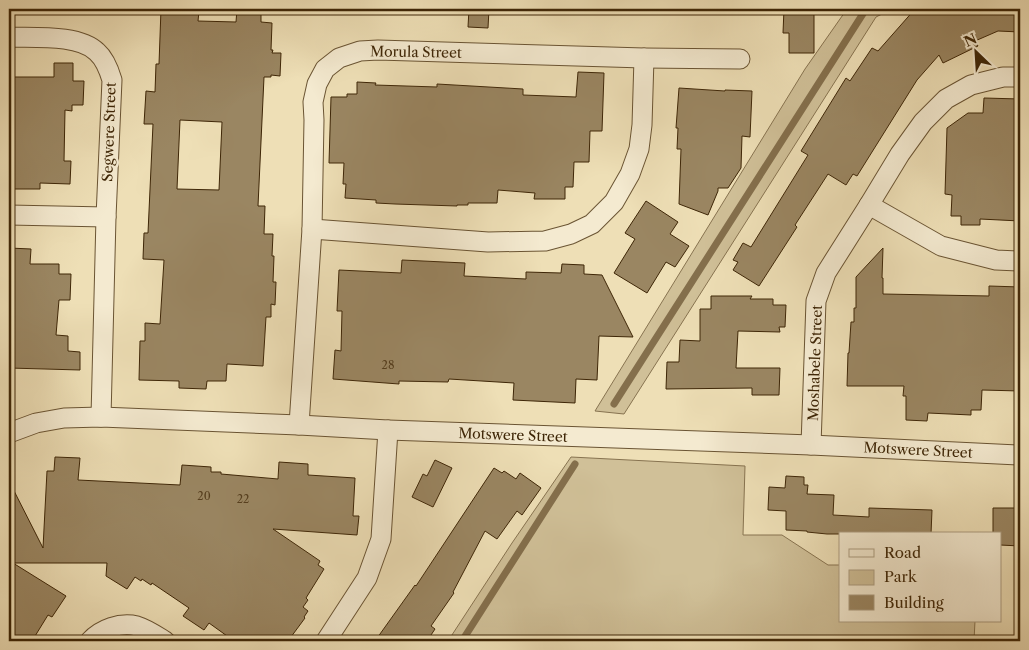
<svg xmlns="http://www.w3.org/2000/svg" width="1029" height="650" font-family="'Libre Caslon Text',serif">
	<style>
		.green { fill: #d0c098; stroke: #877350 }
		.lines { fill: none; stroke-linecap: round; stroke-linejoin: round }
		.stream { stroke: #846f4c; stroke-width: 7 }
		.building { fill: #9a8662; stroke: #3e2607; fill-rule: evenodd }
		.street-casing { stroke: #6a5433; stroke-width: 21 }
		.street { stroke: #f4ead0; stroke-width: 19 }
		.labels { text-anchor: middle; stroke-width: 5; stroke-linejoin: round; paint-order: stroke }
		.number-label { font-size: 11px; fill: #553e1e }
		.street-label { font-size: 14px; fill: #3e2607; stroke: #f4ead0 }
	</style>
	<rect width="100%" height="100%" fill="#eedfb6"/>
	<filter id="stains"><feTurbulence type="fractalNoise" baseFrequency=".004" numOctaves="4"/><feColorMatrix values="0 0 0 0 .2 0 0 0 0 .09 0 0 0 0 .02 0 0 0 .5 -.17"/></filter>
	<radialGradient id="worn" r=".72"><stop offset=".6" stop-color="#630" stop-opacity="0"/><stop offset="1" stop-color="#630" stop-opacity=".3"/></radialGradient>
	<g class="green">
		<path d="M847,9H892L876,17L624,414L595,411L805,69Z"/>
		<path d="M571,457L745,466L743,535H782L828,565H840V621H975L974,641H448L512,543Z"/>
	</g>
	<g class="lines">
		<g class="stream">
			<path d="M614,404L866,9"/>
			<path d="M462,641L575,464"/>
		</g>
	</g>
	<g class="building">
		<path d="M161,9L199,11L198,21L236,22L237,9L261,11V22L272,23L271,50H273L272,53H281L280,76L271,75V77H264L258,206H265L264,234H273L272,256H274L273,282H276L275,305L271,304V317H266L263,366L227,364L226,381H207L206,389L179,388V381L139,380L140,341H145V323L160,324L164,260L143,259L144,233H148L153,124H144L146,91L155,92L156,64H159ZM180,120L222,122L219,190L177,189Z"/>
		<path d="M469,9H489L488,28L468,27Z"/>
		<path d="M784,9H814V53H789V33H783Z"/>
		<path d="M915,9H1020V32L998,31L975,41L978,46L943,63L939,55L917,80L857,176L853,174L846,185L828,174L795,225L797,227L759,286L733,270L738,262L733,260L743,243L751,247L808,155L801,151L846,78L850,81L872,48L878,51Z"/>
		<path d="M54,63H73V81H84L83,105H72V111L65,110L64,161H71L70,184L40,183V189H9V92H12L13,77H54Z"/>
		<path d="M578,72L604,73L602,131H590L589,162H574L573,187H565V199H534L535,193L498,190L497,203H468V205H457V206L395,204L376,203V200L345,198L346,184H343L344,163H329L331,97H347V94H357V82L376,83L375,85L437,87V84L523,89V95L576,97Z"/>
		<path d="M679,88L725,91V90L752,91L750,137L742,136L741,168L728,188H718V191L708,215L679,204L681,149H677L678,128H676Z"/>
		<path d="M984,98L1020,99V221L980,219V225H961V216H951L952,195L945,194L947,128L968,113H983Z"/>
		<path d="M646,201L678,222L670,234L689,246L675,267L666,262L647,293L614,273L635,239L625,233Z"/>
		<path d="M9,248L31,249L30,264H59V274H71L70,300H59L56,335L68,336V351L80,352V370L9,368Z"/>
		<path d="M883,248L882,278H883V294L989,296V286L1020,287V391L982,390L981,410H971V415L928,413L927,421L906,420V396H903L904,386H847L848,353H849L851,322H854V308H856V277Z"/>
		<path d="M402,260L465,263L464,276L526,279V272L561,273L562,264L584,265V274L602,275L633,337L599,336L597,380L576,379L575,403L513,400L514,383L449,379L448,382L399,381V384L333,379L335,350L341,351L342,311H337L339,270L401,273Z"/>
		<path d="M711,296H752L750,299H773V305H786L785,327H779L780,332L738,331L736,368H780L779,395H752V388L666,389L667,362H679L680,340L700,341V309H711Z"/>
		<path d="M55,457L80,458L78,480L180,485L182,465L211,467V472H221V474L278,479L279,462L308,464V475L355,478L353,516H359L357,535L273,529L320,561L318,565L324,569L306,598L308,600L303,607L308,611L304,617L305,618L288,641H234L209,623L204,630L183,616L189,608L152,583L151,585L142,579L141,581L135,577L127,589L106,576L107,563H13L66,596L52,617L48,615L32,641H9V481L43,548L47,471H54Z"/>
		<path d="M435,460L452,468L433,507L412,497L423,474L427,476Z"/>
		<path d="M494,468L502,473L504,471L516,479L520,473L541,488L522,515L517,511L497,539L485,531L453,592L454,593L431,626L435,629L427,641H375L415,585L416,586Z"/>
		<path d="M786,476L804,477V485H808L807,494L834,495L833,515L869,517V508L932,510L931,534H827L807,532V531L786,530V511L768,510L769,487L785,488Z"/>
		<path d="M993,508H1020V546L1000,545V534H993Z"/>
	</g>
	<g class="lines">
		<defs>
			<g id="street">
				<path d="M9,37C34,38 79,34 97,52C105,59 109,70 112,80L106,217L101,417"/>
				<path d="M869,205L941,246L996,260L1020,261"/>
				<path d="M9,215L106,217"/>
				<path d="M312,229L488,242L545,241L571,234L592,224L614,202L630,174L639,149L642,125L644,58"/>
				<path d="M299,425L312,229L314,120L313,102L317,84L325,69L339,58L360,51L378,50L644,58L740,59"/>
				<path d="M9,433L36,423L64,418L101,417L299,425L388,430L811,445L1020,455"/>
				<path d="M811,445L816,301L826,273L869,205L900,154L923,122L946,99L971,85L1003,77H1020"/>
				<path d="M90,641C101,629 120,622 137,626C147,629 157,636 165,641"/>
				<path d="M326,641L367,578L381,539L388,430"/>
			</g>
		</defs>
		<use href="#street" class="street-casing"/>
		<use href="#street" class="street"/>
	</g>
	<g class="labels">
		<g class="number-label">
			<text x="388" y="369">28</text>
			<text x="204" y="500">20</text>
			<text x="243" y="503">22</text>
		</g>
		<g class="street-label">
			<text transform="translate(416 52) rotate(1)" y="5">Morula Street</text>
			<text transform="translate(109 132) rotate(-88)" y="5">Segwere Street</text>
			<text transform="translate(815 363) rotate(-88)" y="5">Moshabele Street</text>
			<text transform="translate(513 435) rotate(2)" y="5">Motswere Street</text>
			<text transform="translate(918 450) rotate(3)" y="5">Motswere Street</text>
		</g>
	</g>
	<rect width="1029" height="650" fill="none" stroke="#eedfb6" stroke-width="30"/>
	<rect x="10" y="10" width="1009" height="630" fill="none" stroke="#3e2607" stroke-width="2.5"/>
	<rect x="15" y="15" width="999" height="620" fill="none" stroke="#3e2607"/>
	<rect x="839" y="532" width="162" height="90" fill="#f4ead0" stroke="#ab9c80"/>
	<rect x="849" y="549" width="25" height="8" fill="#f4ead0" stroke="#ab9c80"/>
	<text x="884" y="558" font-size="15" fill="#3e2607">Road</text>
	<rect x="849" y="570" width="25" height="15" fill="#d0c098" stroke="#ab9c80"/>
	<text x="884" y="582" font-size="15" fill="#3e2607">Park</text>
	<rect x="849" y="595" width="25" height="15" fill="#9a8662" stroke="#ab9c80"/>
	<text x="884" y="608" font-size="15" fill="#3e2607">Building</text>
	<g transform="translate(976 52) rotate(335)" stroke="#f4ead0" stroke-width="4" paint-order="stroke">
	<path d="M0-4L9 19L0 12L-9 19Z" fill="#3e2607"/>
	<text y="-8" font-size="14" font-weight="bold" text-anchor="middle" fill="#3e2607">N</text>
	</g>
	<rect width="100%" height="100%" filter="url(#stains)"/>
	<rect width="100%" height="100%" fill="url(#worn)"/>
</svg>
